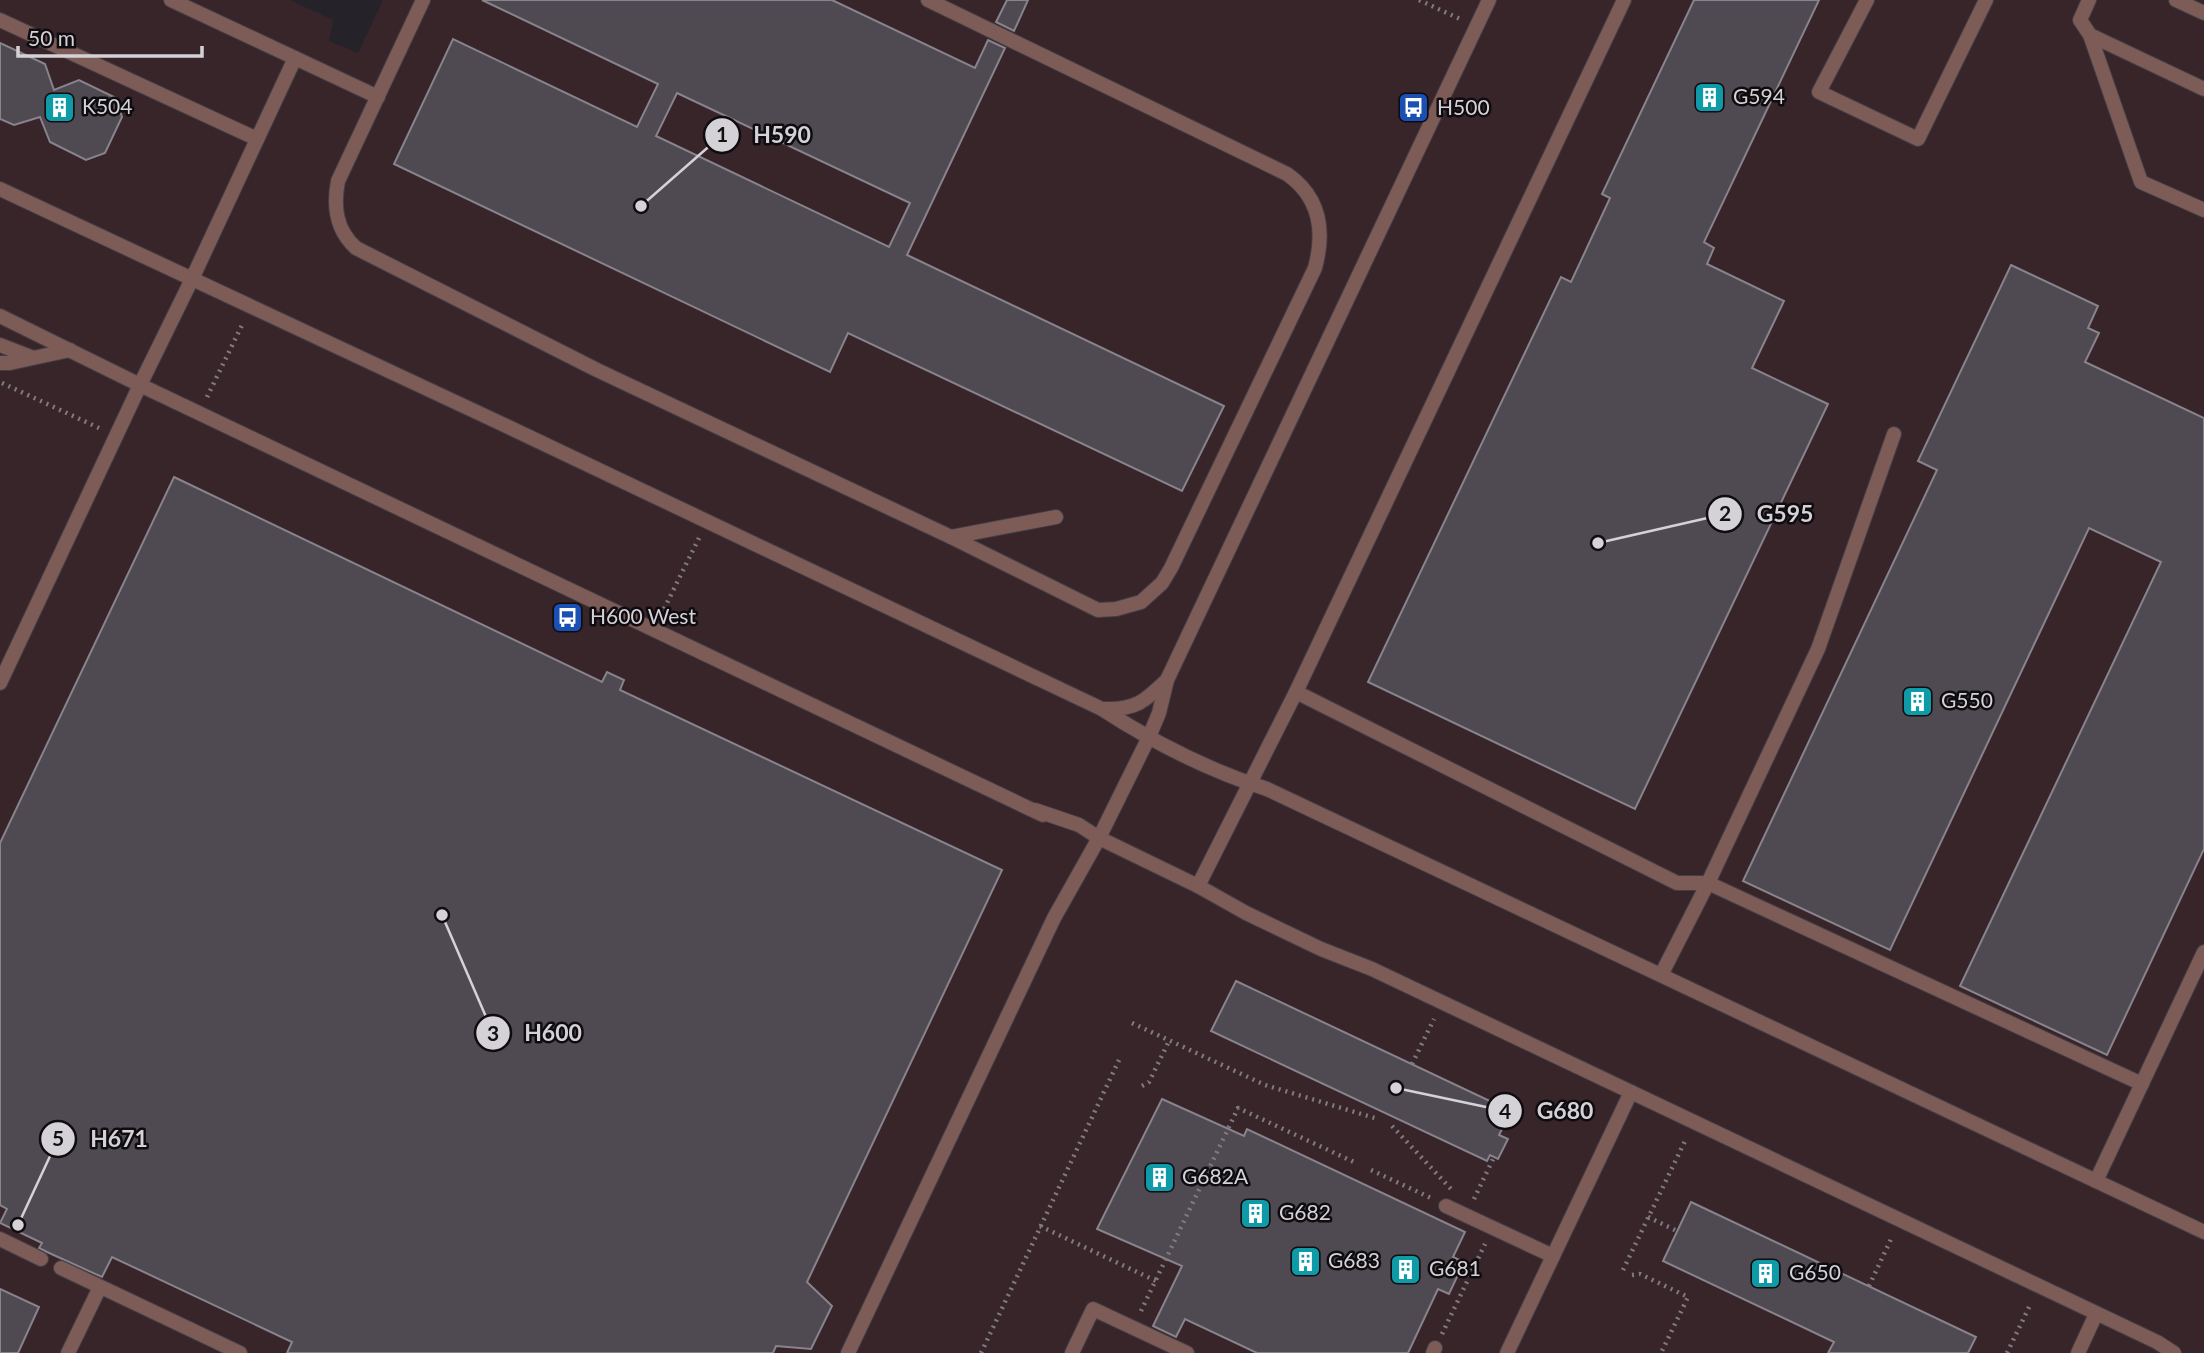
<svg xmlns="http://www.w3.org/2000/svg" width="2204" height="1353" font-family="Lato,sans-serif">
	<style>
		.industrial { fill: #37252a }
		.building { fill: #4f4a52; stroke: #88838c; stroke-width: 2; fill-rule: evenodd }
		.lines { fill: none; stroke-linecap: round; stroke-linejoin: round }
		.service-casing { stroke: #423e45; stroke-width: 16 }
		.minor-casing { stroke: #423e45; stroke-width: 16 }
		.path { stroke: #7f7b81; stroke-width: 4.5; stroke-dasharray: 2 5; stroke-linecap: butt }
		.service { stroke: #7d5b56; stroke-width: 14 }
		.minor { stroke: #7d5b56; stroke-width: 14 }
		.labels { text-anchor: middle; stroke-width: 5; stroke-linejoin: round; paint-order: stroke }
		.poi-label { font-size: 21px; fill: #d5d2d7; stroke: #0e0c0f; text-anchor: start }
		.leader { fill: none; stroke: #d5d2d7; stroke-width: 2.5 }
		.callout-dot { fill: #d5d2d7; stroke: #0e0c0f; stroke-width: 2.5 }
		.mark-label { font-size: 21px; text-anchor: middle; font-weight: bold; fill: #111 }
		.callout-label { font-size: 23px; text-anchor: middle; font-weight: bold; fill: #d5d2d7; stroke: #0e0c0f; stroke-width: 5; stroke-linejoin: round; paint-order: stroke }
	</style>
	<rect width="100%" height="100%" fill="#262229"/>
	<path class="industrial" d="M0,0H290L333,20L329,41L358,53L383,0H2204V1353H0Z"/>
	<g class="building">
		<path d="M482,0H832L975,68L988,40L1005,48L907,255L1224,406L1182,491L848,333L830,372L394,164L453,39L637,127L658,84ZM677,93L910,203L889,247L656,136Z"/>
		<path d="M1007,0H1028L1014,31L996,22Z"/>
		<path d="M1694,0H1819L1704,242L1714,248L1707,264L1784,301L1752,368L1828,404L1635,809L1368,682L1561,277L1571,282L1610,198L1602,194Z"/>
		<path d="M0,43L45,64L54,90L79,80L116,98L122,117L105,153L86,160L50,142L40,117L14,125L0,119Z"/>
		<path d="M2011,265L2098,306L2088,328L2099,333L2085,362L2204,418V849L2107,1055L1960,986L2161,562L2089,528L1890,950L1743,881L1937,470L1918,461Z"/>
		<path d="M174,477L602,682L607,672L624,680L620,690L1002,870L807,1282L832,1306L811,1349L776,1346L773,1353H287L292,1342L112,1257L102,1277L47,1252L39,1248L42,1243L0,1223L7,1209L0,1205V843Z"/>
		<path d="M1236,981L1511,1111L1499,1135L1508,1139L1498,1159L1490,1155L1487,1161L1211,1031Z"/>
		<path d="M1162,1099L1244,1136L1247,1129L1465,1232L1453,1257L1464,1262L1449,1294L1438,1289L1408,1353H1257L1185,1319L1176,1337L1153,1326L1182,1266L1097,1229Z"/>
		<path d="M1691,1202L1976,1337L1968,1353H1828L1834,1342L1663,1261Z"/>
		<path d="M0,1289L39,1307L18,1353H0Z"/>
	</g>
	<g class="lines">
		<defs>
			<g id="service">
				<path d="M171,0L295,58"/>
				<path d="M423,0L338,181C333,207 336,230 356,248L597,370L951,537L1098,610L1116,609L1141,602L1162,583L1171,568L1315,268C1325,231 1320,197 1287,174L928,0"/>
				<path d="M1867,0L1819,92L1918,139L1986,0"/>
				<path d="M2089,0L2080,20L2090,35L2204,89"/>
				<path d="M2176,0L2204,13"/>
				<path d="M0,20L257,139"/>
				<path d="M2090,35L2141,182L2204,210"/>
				<path d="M192,279L295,58L378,97"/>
				<path d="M0,345L31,357"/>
				<path d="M0,363H10L70,350"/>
				<path d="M951,537L1056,517"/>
				<path d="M1296,692L1677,883H1708L2142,1084"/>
				<path d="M1661,975L1708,883L1818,649L1894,434"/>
				<path d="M2096,1181L2204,952"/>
				<path d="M1446,1206L1553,1256"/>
				<path d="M0,1239L41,1259"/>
				<path d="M61,1268L240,1353"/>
				<path d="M68,1353L100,1287"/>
				<path d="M1072,1353L1093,1309L1187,1353"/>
				<path d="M1433,1353L1435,1348"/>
			</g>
			<g id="minor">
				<path d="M0,189L500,423L1102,709C1153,742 1210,771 1267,789L2204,1232"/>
				<path d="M0,316L140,385L1043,815"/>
				<path d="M0,683L140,385L192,279"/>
				<path d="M1104,709C1136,710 1145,701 1167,680"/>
				<path d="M1035,810L1079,825L1099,838L1198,886L1246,913L1321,949L1372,969L2157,1342L2174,1353"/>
				<path d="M1198,886L1296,692L1624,0"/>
				<path d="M848,1353L1054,918L1099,838L1149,737L1159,713L1167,680L1489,0"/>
				<path d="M1507,1353L1631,1092"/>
				<path d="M2078,1353L2096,1314"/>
			</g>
		</defs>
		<use href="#service" class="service-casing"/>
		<use href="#minor" class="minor-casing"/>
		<g class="path">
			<path d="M1419,0L1460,19"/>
			<path d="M2,383L99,428"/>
			<path d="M207,397L243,323"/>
			<path d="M661,615L699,538"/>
			<path d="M1132,1023L1265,1085L1378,1119"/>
			<path d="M1412,1064L1434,1019"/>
			<path d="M1142,1086L1149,1082L1170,1039"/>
			<path d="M1392,1126L1451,1189"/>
			<path d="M1371,1170L1431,1198"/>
			<path d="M1474,1199L1494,1157"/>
			<path d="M1648,1217L1677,1231"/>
			<path d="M1040,1226L1156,1281"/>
			<path d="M1623,1270L1686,1139"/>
			<path d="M1632,1275L1640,1274L1688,1297L1661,1353"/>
			<path d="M1869,1286L1892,1237"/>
			<path d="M1141,1311L1238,1108L1356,1163"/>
			<path d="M1442,1334L1485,1244"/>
			<path d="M981,1353L1119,1060"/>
			<path d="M2007,1353L2031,1303"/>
		</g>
		<use href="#service" class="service"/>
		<use href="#minor" class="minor"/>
	</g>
	<defs>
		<symbol id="building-square" viewBox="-11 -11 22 22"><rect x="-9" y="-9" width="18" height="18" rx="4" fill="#0f9aa8" stroke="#0e0c0f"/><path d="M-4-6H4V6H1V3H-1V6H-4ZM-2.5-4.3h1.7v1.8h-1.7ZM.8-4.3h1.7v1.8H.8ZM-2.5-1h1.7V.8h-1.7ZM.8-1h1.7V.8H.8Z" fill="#fff"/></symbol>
		<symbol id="bus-square" viewBox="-11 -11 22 22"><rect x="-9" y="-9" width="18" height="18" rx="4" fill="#1a4fb4" stroke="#0e0c0f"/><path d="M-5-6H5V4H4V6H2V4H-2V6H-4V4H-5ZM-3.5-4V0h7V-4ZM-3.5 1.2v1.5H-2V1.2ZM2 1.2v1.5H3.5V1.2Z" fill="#fff"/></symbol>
	</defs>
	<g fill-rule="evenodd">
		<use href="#building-square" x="1692" y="80" width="35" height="35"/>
		<use href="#building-square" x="42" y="90" width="35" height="35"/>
		<use href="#bus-square" x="1396" y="90" width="35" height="35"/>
		<use href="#bus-square" x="550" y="600" width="35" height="35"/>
		<use href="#building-square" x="1900" y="684" width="35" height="35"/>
		<use href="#building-square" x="1142" y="1160" width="35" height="35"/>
		<use href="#building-square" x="1238" y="1196" width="35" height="35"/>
		<use href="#building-square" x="1288" y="1244" width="35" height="35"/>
		<use href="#building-square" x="1388" y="1252" width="35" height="35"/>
		<use href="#building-square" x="1748" y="1256" width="35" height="35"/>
	</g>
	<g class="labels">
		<g class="poi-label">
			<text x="1733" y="104">G594</text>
			<text x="82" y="114">K504</text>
			<text x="1437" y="115">H500</text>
			<text x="590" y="624">H600 West</text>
			<text x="1941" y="708">G550</text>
			<text x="1182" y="1184">G682A</text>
			<text x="1279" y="1220">G682</text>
			<text x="1328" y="1268">G683</text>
			<text x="1429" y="1276">G681</text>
			<text x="1789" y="1280">G650</text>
		</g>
	</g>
	<path class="leader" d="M641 206L722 135M1598 543L1725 514M442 915L493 1033M1396 1088L1505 1111M18 1225L58 1139"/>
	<g class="callout-dot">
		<circle cx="641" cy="206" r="7"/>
		<circle cx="1598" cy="543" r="7"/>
		<circle cx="442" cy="915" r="7"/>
		<circle cx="1396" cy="1088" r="7"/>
		<circle cx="18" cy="1225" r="7"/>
		<circle cx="722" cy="135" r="18"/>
		<circle cx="1725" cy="514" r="18"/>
		<circle cx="493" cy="1033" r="18"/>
		<circle cx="1505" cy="1111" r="18"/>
		<circle cx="58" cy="1139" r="18"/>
	</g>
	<g class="mark-label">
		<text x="722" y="142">1</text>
		<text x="1725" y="521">2</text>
		<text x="493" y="1041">3</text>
		<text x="1505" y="1119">4</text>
		<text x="58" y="1146">5</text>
	</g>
	<g class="callout-label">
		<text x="782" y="143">H590</text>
		<text x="1785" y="522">G595</text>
		<text x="553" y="1041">H600</text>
		<text x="1565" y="1119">G680</text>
		<text x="119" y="1147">H671</text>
	</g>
	<path d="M18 46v10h184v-10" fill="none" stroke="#d5d2d7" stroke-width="3.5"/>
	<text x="28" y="46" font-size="21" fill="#d5d2d7" stroke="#0e0c0f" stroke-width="5" paint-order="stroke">50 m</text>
</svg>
